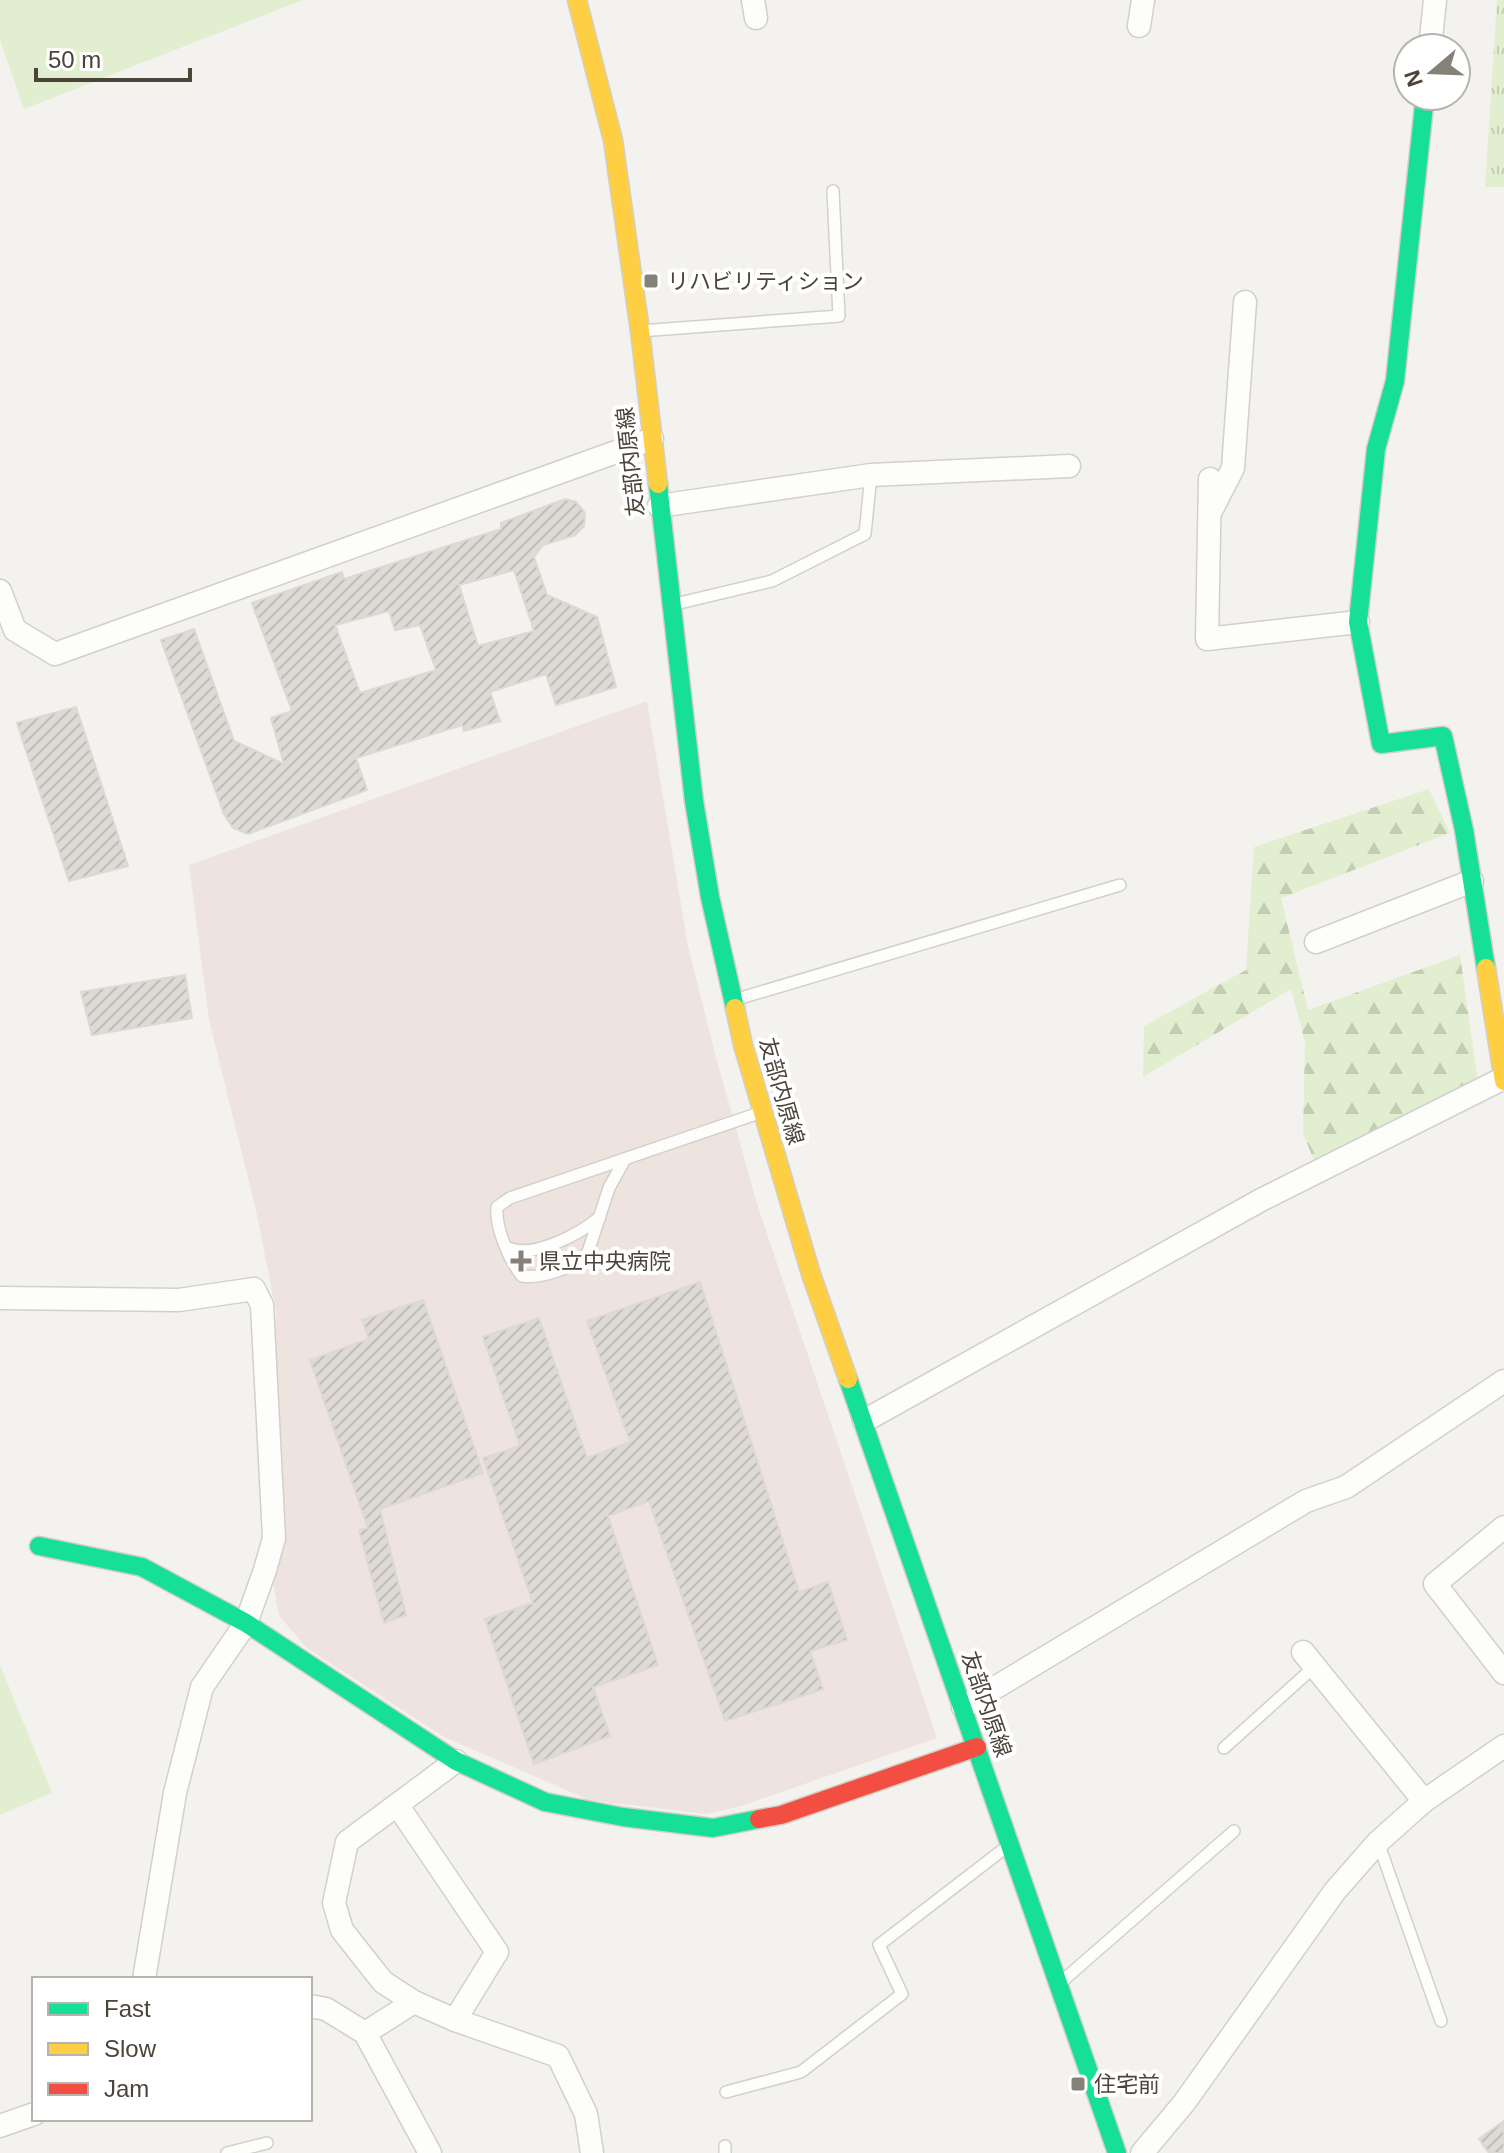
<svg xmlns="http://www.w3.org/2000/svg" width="1504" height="2153" font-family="Helvetica,'Noto Sans JP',sans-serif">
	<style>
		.medical { fill: #eee3df }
		.grass { fill: #e1eecf }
		.forest { fill: url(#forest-firs) }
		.park { fill: url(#park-tufts) }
		.building { fill: url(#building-hatch); stroke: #dcd9d4; stroke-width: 2; fill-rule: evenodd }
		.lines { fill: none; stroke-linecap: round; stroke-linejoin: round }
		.lane-casing { stroke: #d2d0cb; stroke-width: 14 }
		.street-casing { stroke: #d2d0cb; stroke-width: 25 }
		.fast-casing { stroke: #d3cfc5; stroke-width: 21 }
		.slow-casing { stroke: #d3cfc5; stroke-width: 21 }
		.jam-casing { stroke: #d3cfc5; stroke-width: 21 }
		.lane { stroke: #fdfdfc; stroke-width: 11 }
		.street { stroke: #fdfdfc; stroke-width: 22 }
		.fast { stroke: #16e098; stroke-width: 18 }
		.slow { stroke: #ffcf43; stroke-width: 18 }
		.jam { stroke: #f24e42; stroke-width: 18 }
		.poi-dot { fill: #868178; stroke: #fff; stroke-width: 3 }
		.labels { text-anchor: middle; stroke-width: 8; stroke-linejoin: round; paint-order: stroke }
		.poi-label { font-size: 22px; fill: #4b4439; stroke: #fff; text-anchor: start }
		.street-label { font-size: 22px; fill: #4b4439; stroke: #fff }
	</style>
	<defs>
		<pattern id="forest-firs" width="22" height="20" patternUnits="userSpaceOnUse" patternTransform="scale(2)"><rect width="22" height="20" fill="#e1eecf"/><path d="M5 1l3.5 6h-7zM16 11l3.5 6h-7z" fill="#c3cdb2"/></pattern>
		<pattern id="park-tufts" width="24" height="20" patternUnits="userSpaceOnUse" patternTransform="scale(2)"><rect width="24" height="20" fill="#e1eecf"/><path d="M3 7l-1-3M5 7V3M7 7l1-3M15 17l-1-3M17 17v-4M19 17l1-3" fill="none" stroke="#c3cdb2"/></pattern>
		<pattern id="building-hatch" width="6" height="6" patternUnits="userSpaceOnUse" patternTransform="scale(2)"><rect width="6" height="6" fill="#dedbd6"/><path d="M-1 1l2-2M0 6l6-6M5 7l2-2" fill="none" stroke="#c0bdb8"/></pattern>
	</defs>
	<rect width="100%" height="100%" fill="#f4f2ee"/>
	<path class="medical" d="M647,701L688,946L716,1057L757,1204L937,1738L741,1806L706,1814L589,1800L444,1737L307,1648L279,1616L266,1546L276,1312L256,1210L209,1020L189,865Z"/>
	<g class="grass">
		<path d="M0,0H303L24,109L0,40Z"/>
		<path d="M0,1665L52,1793L0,1815Z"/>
	</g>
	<path class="forest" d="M1429,789L1450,833L1281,898L1308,1010L1460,955L1478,1082L1317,1168L1303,1133L1305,1042L1291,989L1143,1077L1144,1026L1246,970L1254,847Z"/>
	<path class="park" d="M1497,0H1504V187H1485Z"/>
	<g class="building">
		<path d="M565,499L576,502L585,513L584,526L575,535L543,545L534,557L547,595L597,617L616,687L556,705L546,674L490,692L500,721L464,731L462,725L356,758L367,790L248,834L233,828L224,814L161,640L194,629L234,741L284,764L271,718L292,711L252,603L342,572L344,579L501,529V523ZM514,570L534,631L478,646L459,585ZM389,611L395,630L420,625L436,670L360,693L335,625Z"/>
		<path d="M76,707L128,866L69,881L17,723Z"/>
		<path d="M185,975L192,1018L92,1035L81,992Z"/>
		<path d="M700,1282L799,1592L828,1582L847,1640L810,1651L823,1689L725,1721L649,1501L608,1516L658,1665L593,1687L610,1736L534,1764L485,1619L533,1603L483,1458L520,1446L483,1337L539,1318L587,1458L630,1442L587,1321Z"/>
		<path d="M423,1300L483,1473L380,1509L406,1615L384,1623L359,1530L368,1528L310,1360L369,1339L362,1320Z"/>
		<path d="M1504,2121V2153H1489L1479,2139Z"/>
	</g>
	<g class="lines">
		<defs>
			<g id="lane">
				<path d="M640,331L839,316L833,191"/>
				<path d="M671,605L772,581L865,534L871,475"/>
				<path d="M734,1000L1120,885"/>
				<path d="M625,1159L609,1188L588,1252C578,1267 540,1279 522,1276C509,1260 495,1227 497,1207L510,1198C594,1169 678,1140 762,1112"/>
				<path d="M508,1248C533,1259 580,1234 600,1217"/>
				<path d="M1224,1748L1314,1667"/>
				<path d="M1378,1842L1441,2021"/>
				<path d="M1060,1983L1234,1831"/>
				<path d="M726,2092L801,2072L902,1994L879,1945L1009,1845"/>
				<path d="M725,2146V2153"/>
				<path d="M227,2153L267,2143"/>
			</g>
			<g id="street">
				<path d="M753,0L756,18"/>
				<path d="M1139,26L1143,0"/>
				<path d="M1430,48L1435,0"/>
				<path d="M1210,479L1207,639L1358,622"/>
				<path d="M659,506L871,475L1069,466"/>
				<path d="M1212,509L1233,468L1245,302"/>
				<path d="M0,591L15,630L55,654L652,439"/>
				<path d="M1316,942L1472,881"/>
				<path d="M0,1298L179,1300L254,1289L262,1305L274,1538L265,1570L246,1623L202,1687L175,1793L144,1979"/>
				<path d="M864,1421L1261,1200L1504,1078"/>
				<path d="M1504,1527L1435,1584L1504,1673"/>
				<path d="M1303,1652L1424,1801"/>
				<path d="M963,1707L1306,1501L1346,1487L1504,1381"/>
				<path d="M456,1761L347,1842L334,1903L342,1930L383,1982L414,2002L455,2020L558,2056L586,2114L592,2153"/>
				<path d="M398,1806L497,1952L455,2020"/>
				<path d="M310,2006L326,2009L365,2033L430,2153"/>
				<path d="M365,2033L414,2002"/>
				<path d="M0,2126L34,2114"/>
				<path d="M1142,2153L1184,2103L1335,1891L1378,1842L1424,1801L1504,1746"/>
			</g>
			<g id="fast">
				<path d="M1425,96L1395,381L1376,449L1358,622L1381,744L1443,736L1464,830L1486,968"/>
				<path d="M658,484L694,801L710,897L735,1008"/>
				<path d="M848,1379L1117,2153"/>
				<path d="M39,1546L142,1567L246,1623L456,1761L545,1802L623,1817L713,1828L759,1819"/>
			</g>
			<g id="slow">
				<path d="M577,0L613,140L640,331L658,484"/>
				<path d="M1486,968L1504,1081"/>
				<path d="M735,1008L743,1045L811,1274L848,1379"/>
			</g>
			<path id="jam" d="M759,1819L781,1815L977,1747"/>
		</defs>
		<use href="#lane" class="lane-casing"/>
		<use href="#street" class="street-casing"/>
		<use href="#fast" class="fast-casing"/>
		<use href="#slow" class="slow-casing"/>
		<use href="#jam" class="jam-casing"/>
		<use href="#lane" class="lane"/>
		<use href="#street" class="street"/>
		<use href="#fast" class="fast"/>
		<use href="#slow" class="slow"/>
		<use href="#jam" class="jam"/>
	</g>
	<g class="poi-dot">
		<rect x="643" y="273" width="16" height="16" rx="4"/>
		<path d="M517 1249h8v8h8v8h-8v8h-8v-8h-8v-8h8z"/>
		<rect x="1070" y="2076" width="16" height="16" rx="4"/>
	</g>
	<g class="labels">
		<g class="poi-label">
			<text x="667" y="289">リハビリティション</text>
			<text x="539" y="1269">県立中央病院</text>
			<text x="1094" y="2092">住宅前</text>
		</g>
		<g class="street-label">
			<text transform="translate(630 462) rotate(-96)" y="8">友部内原線</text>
			<text transform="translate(782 1091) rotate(74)" y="8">友部内原線</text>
			<text transform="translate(987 1704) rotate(71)" y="8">友部内原線</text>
		</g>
	</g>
	<rect x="32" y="1977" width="280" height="144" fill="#ffffff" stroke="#b7b4b0" stroke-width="2"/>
	<rect x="48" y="2003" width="40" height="12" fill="#16e098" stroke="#b7b4b0" stroke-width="2"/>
	<text x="104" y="2017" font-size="24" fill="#4b4439">Fast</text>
	<rect x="48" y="2043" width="40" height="12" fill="#ffcf43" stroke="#b7b4b0" stroke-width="2"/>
	<text x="104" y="2057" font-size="24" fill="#4b4439">Slow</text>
	<rect x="48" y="2083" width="40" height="12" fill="#f24e42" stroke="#b7b4b0" stroke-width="2"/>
	<text x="104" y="2097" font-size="24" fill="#4b4439">Jam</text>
	<g transform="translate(1432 72) rotate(251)"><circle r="38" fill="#ffffff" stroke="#b7b4b0" stroke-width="2"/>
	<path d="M0-6L14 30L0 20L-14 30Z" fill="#868178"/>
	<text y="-12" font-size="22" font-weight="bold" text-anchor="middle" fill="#4b4439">N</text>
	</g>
	<path d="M36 68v12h154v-12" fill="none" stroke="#4b4439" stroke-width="4"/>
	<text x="48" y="68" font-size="24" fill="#4b4439" stroke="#ffffff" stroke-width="6" paint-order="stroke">50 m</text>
</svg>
